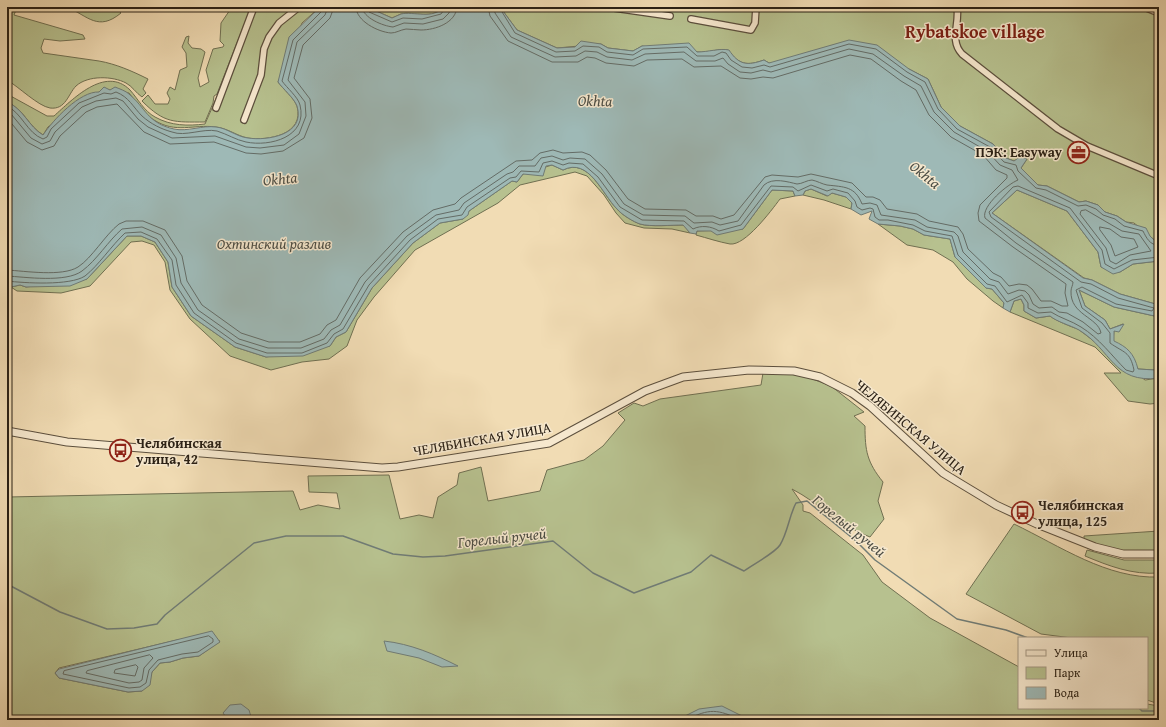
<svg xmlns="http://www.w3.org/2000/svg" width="1166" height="727" font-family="'Gentium Book Plus',serif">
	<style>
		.green { fill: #b7c18f; stroke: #707052; fill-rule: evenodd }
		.water { fill: #9eb9b6; stroke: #707c76 }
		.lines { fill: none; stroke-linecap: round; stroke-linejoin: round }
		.shore { stroke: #646c66; stroke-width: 1 }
		.stream { stroke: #707c76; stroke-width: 1.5 }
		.minor-casing { stroke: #5c4f3d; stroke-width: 8 }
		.tertiary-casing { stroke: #5c4f3d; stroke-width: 9 }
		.minor { stroke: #f6e8ce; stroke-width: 5.5 }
		.tertiary { stroke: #f6e8ce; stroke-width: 7 }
		.labels { text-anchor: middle; stroke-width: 3; stroke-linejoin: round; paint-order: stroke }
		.poi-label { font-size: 14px; font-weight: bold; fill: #2a2015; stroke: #f6e8ce; text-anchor: start }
		.street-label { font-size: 14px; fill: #2a2015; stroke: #f6e8ce }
		.water-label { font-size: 15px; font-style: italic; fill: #4d4e45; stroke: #f6e8ce }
		.district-label { font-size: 18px; font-weight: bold; fill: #7a1f14; stroke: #f6e8ce }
	</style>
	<rect width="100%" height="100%" fill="#f1dcb4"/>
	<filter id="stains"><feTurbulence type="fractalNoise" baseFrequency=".005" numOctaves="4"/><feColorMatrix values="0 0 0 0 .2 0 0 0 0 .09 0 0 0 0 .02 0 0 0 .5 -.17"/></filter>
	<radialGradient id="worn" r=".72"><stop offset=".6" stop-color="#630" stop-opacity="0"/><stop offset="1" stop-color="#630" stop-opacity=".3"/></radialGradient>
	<g class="green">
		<path d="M7,7H27L16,10L14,15L83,35L85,39L60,41L44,39L41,48L43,53C62,56 80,58 99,61C116,64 132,71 148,79L143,89L146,93L142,97C136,93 132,86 126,83C113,76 88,75 76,86C68,94 66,110 50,108C38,106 19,87 7,80Z"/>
		<path d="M67,7H115L121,13C98,32 88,16 67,7Z"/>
		<path d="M232,7H251L217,94L214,96L213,103L205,122C174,122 165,124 142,101L148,95L155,104H168L170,99L167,93L170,87L175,90L180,70L187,67L186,53L182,47L186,37L189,36L188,43L192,48L201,49L205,52L198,78L200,87L209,82L206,70L213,49L223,47L224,45L220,41L221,23Z"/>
		<path d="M256,7H320L302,23L278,82C283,89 294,98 297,106C305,135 267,141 248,138C237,136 227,128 216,127C193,124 176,134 154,120C143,114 136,102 129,93L110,90L99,92L48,127L43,135C28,126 24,109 7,102V94L47,116H54C72,100 105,65 130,90C138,99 144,111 155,117C171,126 188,126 205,124Z"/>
		<path d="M367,7H443C434,20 413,11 401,14C398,15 395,17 392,18Z"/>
		<path d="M500,7H1138L1159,15V241L1157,242L1134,223L1126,222L1117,216L1105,212L1098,205L1086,201L1079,202L1047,186L1038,185L1021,168L1027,159L1014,161L1006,158L993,144L960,126L941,107L928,79L909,69L769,63L764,60C747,66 739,65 728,50C719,48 709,53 698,52C679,52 660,48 642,46L633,51L608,48L601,44L557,48L517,30Z"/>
		<path d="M552,165L563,170C589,157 602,194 617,209C622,215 634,222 640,224C650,227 672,225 684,225L690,233L672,229L644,228L625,223L616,213L604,195L587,176L575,172L520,185L498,203L415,250L374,297L357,320L347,346L329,359L302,362L271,370L230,356L190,319L170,290L165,262L154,245L142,241L131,242L90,286L61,293L17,291L11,287L20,285L26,287L87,279L127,236H141L155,242L168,262L172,287L191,316L235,347L266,357L330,346L336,337L346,332L372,288L413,243L440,223L463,219L469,211L512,181L517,182L523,174Z"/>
		<path d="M811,189L827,196L832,193L846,197L852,203L851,209L824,200L803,195L805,191Z"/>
		<path d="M772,190L793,191L795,196L780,199C771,211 745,246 730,244C719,242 707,238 696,235L697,231L743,229Z"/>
		<path d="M1017,190L1067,211L1098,252L1101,267L1120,272L1133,264L1159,261V305L1120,294L1092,280L1084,278L992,213Z"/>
		<path d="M878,224L900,226L913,229L924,235L950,239L955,257L986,288L992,289L1004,303L1003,308L993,301L967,279L953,262L933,250L907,245Z"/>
		<path d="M1079,290L1114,307L1159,317V367L1155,370L1138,369L1113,341L1114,331L1123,324L1110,329L1105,320L1085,306Z"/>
		<path d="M1021,299L1024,305V311L1036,318L1050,316C1055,320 1071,327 1078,329L1145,380L1159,378V403L1150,404L1128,401L1104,373H1121L1095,347L1010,312L1014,301Z"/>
		<path d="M763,373L802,375L831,386L864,412L854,416L865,426C865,451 867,462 883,482L878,501L884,519L870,537C842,527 819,503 792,489L803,505V511L810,513L863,555L882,582L930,618L1019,667V708H1147V704L1159,706V720H7V690L9,687L7,683L8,497L293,491L300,510L318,505L340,509L337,493L309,492L308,476L389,475L400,519L419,515L433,518L438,497L457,485L459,473L481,467L488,501L540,491L547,470L584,460L603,446L625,420L618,413L634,403L643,406L660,399L761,385ZM177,640L220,641L199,656L183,658L170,662L160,663L152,672L142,691L128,692L59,678L55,673L59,668Z"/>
		<path d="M1014,524C1060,546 1107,579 1159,577V704L1147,700V638H1072L1041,634L966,594Z"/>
		<path d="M1159,531V551H1121L1084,541V536Z"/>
		<path d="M1087,550L1124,560H1159V573C1132,575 1109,566 1085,556Z"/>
	</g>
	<g class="water">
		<path d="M320,7H367L392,18C395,17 398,15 401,14C413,11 434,20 443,7H500L517,30L557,48L575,47L581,41L601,44L608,48L633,51L642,46L689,43L697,52C708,52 720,48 729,50C739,65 747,66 764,60L769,63L849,40L877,45L909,69L928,79L941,107L960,126L993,144L1006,158L1014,161L1021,156L1027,159L1021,168L1038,185L1047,186L1079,202L1086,201L1098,205L1105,212L1117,216L1126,222L1146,228L1150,236L1156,242L1159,241V261L1133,264L1120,272L1113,274L1101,267L1098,252L1067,211L1017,190L992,213L1083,278L1092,280L1120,294L1159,305V317L1114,307L1079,290L1085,306L1105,320L1110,329L1124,324L1119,332L1114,331V341C1127,347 1134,353 1138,369L1155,370L1159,367V378C1113,384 1112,350 1079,330C1070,325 1057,322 1050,316L1036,318L1024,311V305L1021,299L1014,301L1010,312L1003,308L1004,303L992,289L986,288L955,257L950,239L924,235L913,229L900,226L878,224L869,219L872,211L861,215L851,209L852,203L846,197L832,193L828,196L811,189L805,191L803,195L795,196L793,191L772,190L743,229L717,235L711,231H697L696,234L690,233L683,225C672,225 650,227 640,224C634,222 622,215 617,209C602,194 589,157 563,170L552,165L546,166L543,176L523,174L517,182L512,181L469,211L468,215L463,219L440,223L413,243L372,288L346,332L336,337L330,346L303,356L266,357L235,347L191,316L172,287L168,262L155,242L141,236H127L87,279L70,286L26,287L20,285L11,287L7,284V102C24,109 28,126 43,135C53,120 80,91 99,92L104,87L110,90L115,87C120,89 126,91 129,94C146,108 147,123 174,129C187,132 203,125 216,127C227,128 237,137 248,138C267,141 306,135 297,106C294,98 283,89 278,82L289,37Z"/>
		<path d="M212,631L220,642L199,656L183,658L170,662L160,663L152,672L150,685L142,691L128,692L59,678L55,673L59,669Z"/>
		<path d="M384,641C411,644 434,654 458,666L442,667L419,658L387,651Z"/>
		<path d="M241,704L249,710L252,720H228L223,713L230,705Z"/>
		<path d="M722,706L750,720L701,718L677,720L699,709Z"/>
	</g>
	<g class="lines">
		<g class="shore">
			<path d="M356,7C356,21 378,32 391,33C396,33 400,30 406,29C411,29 416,30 421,30C435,30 456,23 457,7"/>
			<path d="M362,7C363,18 383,26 393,27L404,23L423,24L443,19L449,13L451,7"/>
			<path d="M367,7L369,12L392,22L403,18L422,19L441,14L446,7"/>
			<path d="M499,7L515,33L556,52L575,51L583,46L599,47L607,52L633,55L643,49L687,47L697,56H714L722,52L726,53L731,60L742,67L752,68L764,65L770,67L849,44L876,49L907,72L925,82L938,109L957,129L990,147L1004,162L1016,165L1018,171L1036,188L1046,190L1078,206L1086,205L1096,209L1103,215L1115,219L1124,226L1143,231C1146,237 1150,246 1159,245"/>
			<path d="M7,106C22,113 27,133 43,139L47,137L51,129L79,103L104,93L111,94L116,92C129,97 133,107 142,116C151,124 161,129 172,132C185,137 203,128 217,131C227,134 236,140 246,142C270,147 308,137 300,105C298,97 287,88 282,81L293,40L322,11L323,7"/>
			<path d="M7,112L11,114L31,138L42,144L50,141L55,132L82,107L96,101L116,98L123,101L138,119L148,127L172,138L215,136L246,147L260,148L284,145L299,134L306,116L305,102L288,80L297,42L325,15L328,7"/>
			<path d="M7,118L27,142L42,150L54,146L60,136L86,112L97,107L117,104L144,132L170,144L214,142L246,153L261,154L283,151L304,138L312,118L310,99L294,78L303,45L330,18L334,7"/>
			<path d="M1086,210L1122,231L1139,234L1151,251L1130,255L1116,264L1110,261L1106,248L1080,214L1081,211Z"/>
			<path d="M1100,227L1110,229L1121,237L1134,239L1138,247L1115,256L1111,245L1100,230Z"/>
			<path d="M7,270C25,271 62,277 78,267C92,258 105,235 119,224L126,221H143L165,230L182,256L187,281L202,305L241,333L269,342H300L320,334L327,325L336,320L360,278L403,232L433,210L455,204L461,198L516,161L532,160L540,153L553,150L563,153L582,152L590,155L606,170L628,199L645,209L686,210L696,216H713L721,219L734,215L765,177L772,175L798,177L811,174L852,183L866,197H873L880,200L887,209L917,214L929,221L958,227L963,234L968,249L993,273L1001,277L1009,286L1019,284L1027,285L1032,289L1041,301H1051L1062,306H1068L1065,293L1066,284L1013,247L979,221L978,213L980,205L1007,178V175L996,170L983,155L951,137L929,115L916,90L901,81L871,59L850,55L773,78L763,77L751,79L740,78L721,66L694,67L682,59L647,60L634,66L606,63L595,58L587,57L578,62H552L508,41L490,16L488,7"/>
			<path d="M7,276C25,277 66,283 82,271C97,260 108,241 122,229L142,227L161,235L176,258L181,283L198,310L239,339L268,348H301L324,339L331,330L340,325L365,282L407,236L436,215L459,210L464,203L507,174L513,172L519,166H535L541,158L552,156L563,160L570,158L585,159L602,174L624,204L643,215L685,216L694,223L712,222L720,225L738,221L764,185C773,177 788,182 797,184C802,184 807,180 812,180C817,181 822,184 827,185C844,187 855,186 862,204L870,203L877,205L881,215L915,220L927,227L954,232L958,236L963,252L990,279L999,282L1008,294L1019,290L1025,291L1029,295L1033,304L1039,308L1052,307L1059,312L1067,313L1083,322L1098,334L1101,333C1098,317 1070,315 1071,291C1071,288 1073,285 1073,282L1016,243L985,218C981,206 1008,184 1018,180L1012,170L1000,165L987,151L954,132L934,112L921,86L904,76L873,54L849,49L771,72L763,70L751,73L740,72L728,64L723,58L715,61H696L684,52L645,54L632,60L607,57L597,52L585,51L576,56L555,57L511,37L495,13L494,7"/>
			<path d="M7,281C24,283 70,286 85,276C98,266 112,245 125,233L141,232L157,239L172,260L176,285L194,313L236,343L267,353H302L327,343L334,334L343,329L369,285L410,240L438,219L462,215L467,207L510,178L516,177L521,171L539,172L543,163L552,161L563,165L569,163L583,164L598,177L620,207L642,220L684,221L693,229C701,225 711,226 719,231L741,225L771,186L793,187L798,191L811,185L827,191L833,189L848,193L855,201L857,207L862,210L870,208L873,209L875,217L879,220H888L913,225L925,231L952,236L958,255L987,284L995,286L1007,302L1022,295L1028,303V308L1038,313L1051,312C1060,318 1072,321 1081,327C1099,338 1112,356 1126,370L1133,372L1134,370C1130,351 1124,353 1110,343V333L1102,323L1082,308L1076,290L1082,287L1116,304L1152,311L1154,308L1118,298L1091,284L1081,282L991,217L989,212L1013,187L1018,186L1070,208L1102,250L1105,264L1114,269L1132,260L1159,257"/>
			<path d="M209,636L213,639V642L198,652L182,654L158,660L149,670L146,683L140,687L129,688L63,674L64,671Z"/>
			<path d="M150,655L153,658L144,668L142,680L139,682L129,683L86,673L87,671Z"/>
			<path d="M136,665L138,667L135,676L114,673L115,670Z"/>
			<path d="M686,720C710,708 717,709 741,720"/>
		</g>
		<g class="stream">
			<path d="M1156,7L1159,8"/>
			<path d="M7,584L60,612L107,629L134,628L157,624L165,615L254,543L286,536H343L393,554L423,557L445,556L553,541L593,573L634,593L691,572L711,555L744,571C752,565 775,553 780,545C788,532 789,516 796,503L807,501L856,541L875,560L957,619L1006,630L1028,638"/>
			<path d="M1139,708L1142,711H1159"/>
		</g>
		<defs>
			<g id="minor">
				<path d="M607,7L670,16"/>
				<path d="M957,7C960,24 949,40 962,54L1058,129L1087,146L1159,176"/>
				<path d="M1144,7L1159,13"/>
				<path d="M691,19L751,30L755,23L756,7"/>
				<path d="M216,108L254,7"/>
				<path d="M244,120L261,75L264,49L269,37L279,23L299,7"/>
			</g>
			<path id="tertiary" d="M7,431L67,442L382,468L398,467L549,443L645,391L683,377L749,370L794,371L820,377L852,393L870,406L943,473L996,505L1037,524L1095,547L1123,554H1159"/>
		</defs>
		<use href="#minor" class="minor-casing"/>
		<use href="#tertiary" class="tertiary-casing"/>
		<use href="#minor" class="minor"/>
		<use href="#tertiary" class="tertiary"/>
	</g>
	<defs>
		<symbol id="office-ring" viewBox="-11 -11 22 22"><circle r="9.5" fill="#f6e8ce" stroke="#8f2418" stroke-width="1.5"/><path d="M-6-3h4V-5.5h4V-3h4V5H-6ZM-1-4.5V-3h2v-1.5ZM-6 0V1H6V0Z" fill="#8f2418"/></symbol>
		<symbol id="bus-ring" viewBox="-11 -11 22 22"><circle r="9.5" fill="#f6e8ce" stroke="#8f2418" stroke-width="1.5"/><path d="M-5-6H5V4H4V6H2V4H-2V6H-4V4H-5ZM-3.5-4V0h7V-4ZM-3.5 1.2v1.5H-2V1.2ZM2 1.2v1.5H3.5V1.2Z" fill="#8f2418"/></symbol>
	</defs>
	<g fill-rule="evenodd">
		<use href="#office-ring" x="1066" y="140" width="25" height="25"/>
		<use href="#bus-ring" x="108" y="438" width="25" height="25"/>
		<use href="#bus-ring" x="1010" y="500" width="25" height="25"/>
	</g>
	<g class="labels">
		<g class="poi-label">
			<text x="1062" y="157" text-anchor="end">ПЭК: Easyway</text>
			<text x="136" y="448">Челябинская<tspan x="136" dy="16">улица, 42</tspan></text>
			<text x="1038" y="510">Челябинская<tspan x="1038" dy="16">улица, 125</tspan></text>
		</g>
		<g class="street-label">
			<text transform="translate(911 427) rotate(40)" y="5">ЧЕЛЯБИНСКАЯ УЛИЦА</text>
			<text transform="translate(482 439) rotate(-10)" y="5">ЧЕЛЯБИНСКАЯ УЛИЦА</text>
		</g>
		<g class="water-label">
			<text transform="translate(595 101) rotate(1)" y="5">Okhta</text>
			<text transform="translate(925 175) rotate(39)" y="5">Okhta</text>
			<text transform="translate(280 179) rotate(-5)" y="5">Okhta</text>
			<text x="274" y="249">Охтинский разлив</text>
			<text transform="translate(849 526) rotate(39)" y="5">Горелый ручей</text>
			<text transform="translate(502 538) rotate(-6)" y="5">Горелый ручей</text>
		</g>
		<g class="district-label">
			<text x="975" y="38">Rybatskoe village</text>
		</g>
	</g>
	<rect width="1166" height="727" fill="none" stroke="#f1dcb4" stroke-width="24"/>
	<rect x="8" y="8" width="1150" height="711" fill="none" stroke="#2a2015" stroke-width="2"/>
	<rect x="12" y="12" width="1142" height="703" fill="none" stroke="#2a2015"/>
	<rect x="1018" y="637" width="130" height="72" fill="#f6e8ce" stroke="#a49884"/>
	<rect x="1026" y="650" width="20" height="6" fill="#f6e8ce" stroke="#a49884"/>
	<text x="1054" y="657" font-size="12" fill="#2a2015">Улица</text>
	<rect x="1026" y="667" width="20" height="12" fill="#b7c18f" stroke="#a49884"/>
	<text x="1054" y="677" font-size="12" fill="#2a2015">Парк</text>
	<rect x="1026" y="687" width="20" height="12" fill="#9eb9b6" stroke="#a49884"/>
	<text x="1054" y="697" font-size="12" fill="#2a2015">Вода</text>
	<rect width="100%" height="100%" filter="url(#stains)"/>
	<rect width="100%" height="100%" fill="url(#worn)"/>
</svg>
